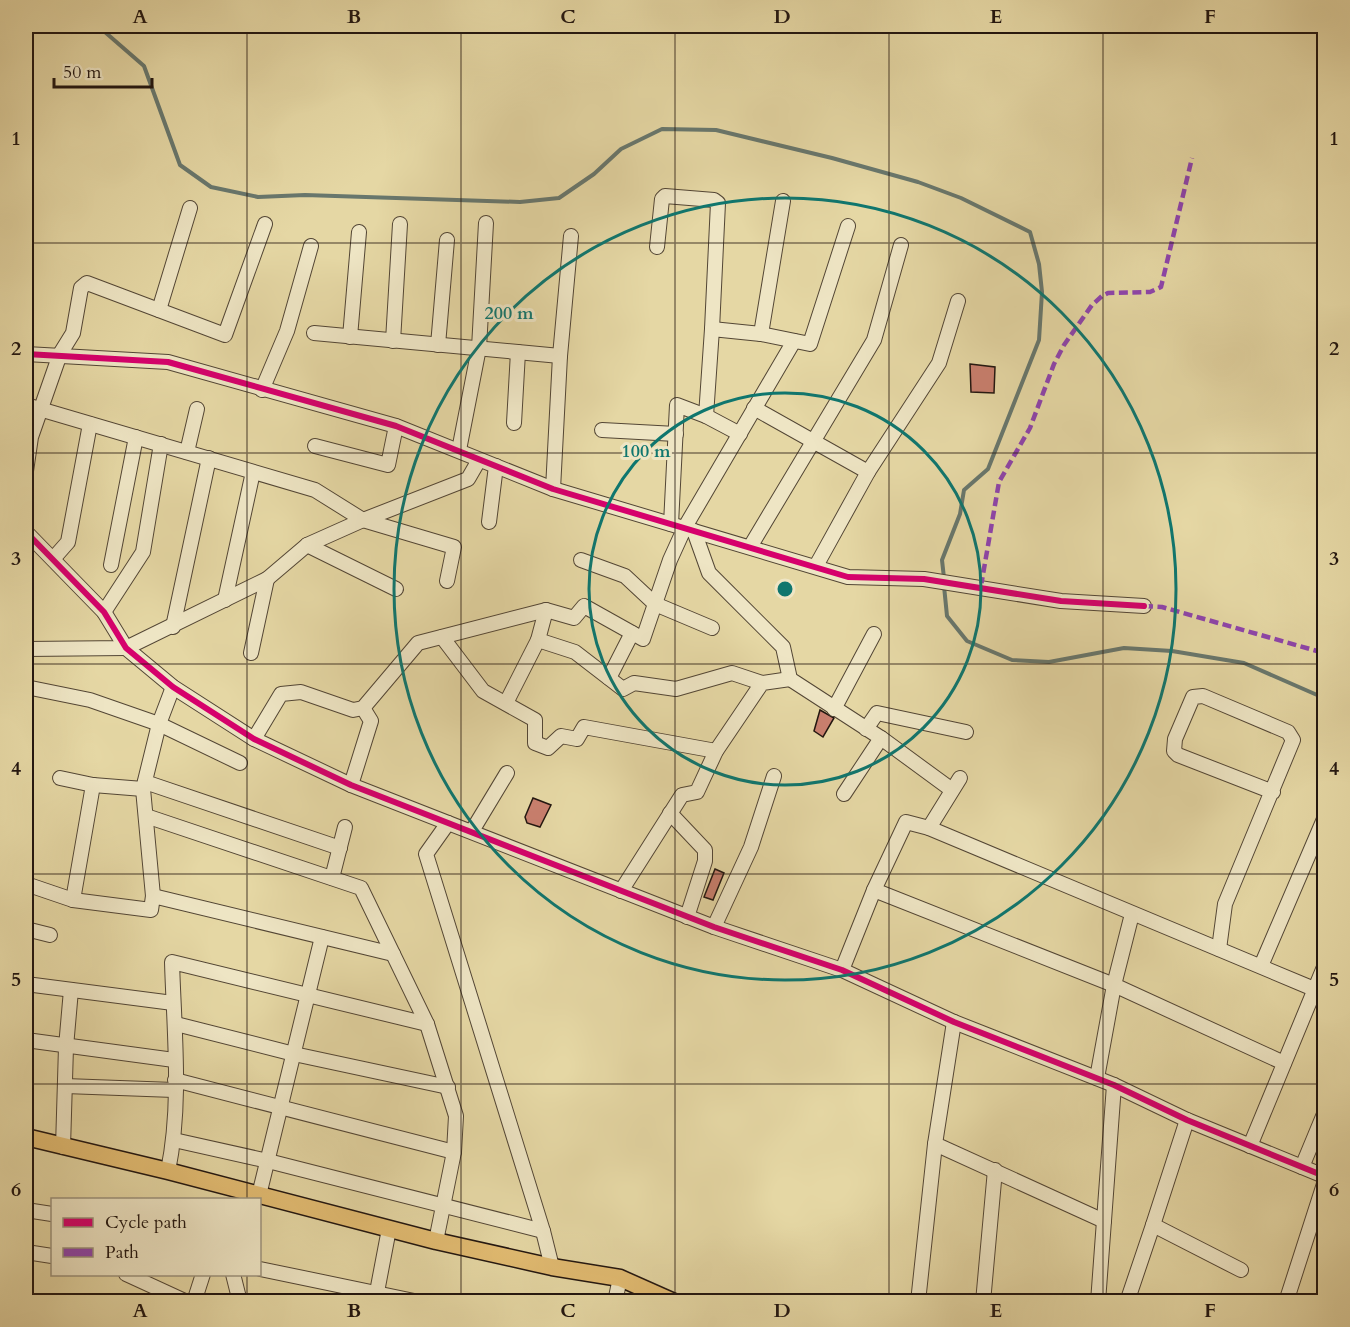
<svg xmlns="http://www.w3.org/2000/svg" width="1350" height="1327" font-family="Cardo,serif">
	<style>
		.lines { fill: none; stroke-linecap: round; stroke-linejoin: round }
		.stream { stroke: #68776d; stroke-width: 4 }
		.building { fill: #c97f6e; stroke: #221610; stroke-width: 1.5 }
		.minor-casing { stroke: #534635; stroke-width: 16 }
		.major-casing { stroke: #221610; stroke-width: 19 }
		.minor { stroke: #eee5c4; stroke-width: 14 }
		.major { stroke: #e2bc72; stroke-width: 16 }
		.quiet { stroke: #8e44ad; stroke-width: 4.5; stroke-dasharray: 9 4.5; stroke-linecap: butt }
		.cycleway-casing { stroke: #eee5c4; stroke-width: 10 }
		.cycleway { stroke: #d6006c; stroke-width: 6 }
		.grid { fill: none; stroke: #221610; stroke-width: 1.5; stroke-opacity: 0.55 }
		.ring { fill: none; stroke: #0f766e; stroke-width: 3 }
		.centre { fill: #0f766e; stroke: #eee5c4; stroke-width: 3 }
		.ring-label { font-size: 18px; text-anchor: middle; font-weight: bold; fill: #0f766e; stroke: #eee5c4; stroke-width: 6; stroke-linejoin: round; paint-order: stroke }
		.neatline { fill: none; stroke: #221610; stroke-width: 2 }
		.grid-label { font-size: 20px; text-anchor: middle; font-weight: bold; fill: #221610 }
	</style>
	<rect width="100%" height="100%" fill="#e5d7a4"/>
	<filter id="stains"><feTurbulence type="fractalNoise" baseFrequency=".00333" numOctaves="4"/><feColorMatrix values="0 0 0 0 .2 0 0 0 0 .09 0 0 0 0 .02 0 0 0 .5 -.17"/></filter>
	<radialGradient id="worn" r=".72"><stop offset=".6" stop-color="#630" stop-opacity="0"/><stop offset="1" stop-color="#630" stop-opacity=".3"/></radialGradient>
	<g class="lines">
		<g class="stream">
			<path d="M98,26L144,66L180,165L211,187L258,197L305,195L520,202L559,198L594,174L621,149L662,129L716,130L832,158L918,182L961,198L1030,232L1039,264L1042,292L1039,340L988,469L964,490L960,514L942,560L944,578"/>
			<path d="M944,586L947,616L967,641L1012,660L1049,662L1124,648L1172,651L1244,663L1324,698"/>
		</g>
	</g>
	<g class="building">
		<path d="M970,364L995,367L994,393L971,392Z"/>
		<path d="M820,710L834,718L823,737L814,731Z"/>
		<path d="M533,798L551,805L540,827L527,823L525,817Z"/>
		<path d="M715,869L724,873L713,900L704,897Z"/>
	</g>
	<g class="lines">
		<defs>
			<g id="minor">
				<path d="M657,247L662,199L665,196L714,200L718,203L712,329"/>
				<path d="M159,310L190,208"/>
				<path d="M314,333L560,356"/>
				<path d="M761,334L783,201"/>
				<path d="M350,337L359,232"/>
				<path d="M393,341L400,224"/>
				<path d="M438,345L447,240"/>
				<path d="M26,354L168,362L396,426L553,489L848,577L924,579L1061,601L1144,606"/>
				<path d="M262,390L287,331L311,246"/>
				<path d="M26,405L315,490L363,520L454,547L447,581"/>
				<path d="M754,408L868,472"/>
				<path d="M706,416L712,329L761,334L810,344L848,226"/>
				<path d="M514,423L518,352"/>
				<path d="M602,430L676,434"/>
				<path d="M315,446L388,465L396,426"/>
				<path d="M459,450L479,348L486,223"/>
				<path d="M187,452L197,409"/>
				<path d="M26,471L31,437L60,354L73,333L81,288L87,283L225,335L265,224"/>
				<path d="M553,489L560,356L571,236"/>
				<path d="M489,522L496,466"/>
				<path d="M671,524L677,405L706,416L740,434"/>
				<path d="M694,531L709,573L783,647L790,679L881,738L952,790"/>
				<path d="M26,532L104,612L126,648L173,687L254,739L351,785L714,927L842,970L954,1022L1114,1085L1187,1120L1324,1176"/>
				<path d="M307,545L396,589"/>
				<path d="M750,547L874,340L901,245"/>
				<path d="M53,559L68,542L90,424"/>
				<path d="M581,560L625,576L655,604L712,628"/>
				<path d="M111,565L136,437"/>
				<path d="M816,566L868,472L939,363L958,301"/>
				<path d="M225,600L253,472"/>
				<path d="M104,612L143,552L161,444"/>
				<path d="M173,627L209,458"/>
				<path d="M442,637L483,691L535,720V743L548,748L561,736L577,739L584,727L716,751"/>
				<path d="M538,640L575,652L623,689L634,683L676,689L732,673L762,683"/>
				<path d="M26,649L126,648L267,579L307,545L363,520L468,479L479,460"/>
				<path d="M251,653L267,579"/>
				<path d="M609,678L632,633"/>
				<path d="M26,687L90,700L159,724L240,763"/>
				<path d="M506,703L538,640L546,610"/>
				<path d="M834,709L874,634"/>
				<path d="M866,729L877,713L966,732"/>
				<path d="M254,739L281,694L301,692L353,710L363,708L418,643L546,610L574,618L584,606L643,639L670,560L685,527L794,341"/>
				<path d="M60,778L93,785L143,789"/>
				<path d="M145,782L340,848"/>
				<path d="M351,785L371,721L363,708"/>
				<path d="M844,794L881,738"/>
				<path d="M670,813L705,850V861L687,917"/>
				<path d="M146,816L361,888L427,1024L456,1116L454,1152L436,1241"/>
				<path d="M448,823L426,854L543,1231L552,1267"/>
				<path d="M929,828L960,778"/>
				<path d="M472,831L507,773"/>
				<path d="M332,878L345,827"/>
				<path d="M26,884L73,900L151,910L153,896L393,954"/>
				<path d="M874,890L1114,985L1284,1063"/>
				<path d="M621,891L682,795L697,792L716,751L762,683L790,679"/>
				<path d="M153,896L143,789L159,724L173,687"/>
				<path d="M73,900L93,785"/>
				<path d="M714,927L751,847L774,776"/>
				<path d="M26,929L50,935"/>
				<path d="M1219,949L1225,904L1293,740L1288,732L1203,696L1193,697L1175,739L1174,751L1178,755L1273,792"/>
				<path d="M1261,966L1324,819"/>
				<path d="M842,970L874,890L906,822L929,828L1314,989"/>
				<path d="M26,984L173,1003"/>
				<path d="M176,1024L294,1054L448,1087"/>
				<path d="M26,1040L174,1060"/>
				<path d="M1097,1078L1114,985L1132,914"/>
				<path d="M175,1080L454,1152"/>
				<path d="M65,1086L174,1090"/>
				<path d="M1187,1120L1153,1225L1241,1270"/>
				<path d="M174,1140L268,1161L543,1231"/>
				<path d="M935,1144L1104,1221"/>
				<path d="M1250,1146L1324,967"/>
				<path d="M63,1147L66,1047L71,990"/>
				<path d="M1302,1167L1324,1114"/>
				<path d="M168,1171C182,1103 174,1031 172,962L427,1024"/>
				<path d="M259,1195L322,937"/>
				<path d="M26,1210L52,1214"/>
				<path d="M26,1252L52,1256"/>
				<path d="M260,1269L419,1302"/>
				<path d="M126,1274L187,1302"/>
				<path d="M233,1274L240,1302"/>
				<path d="M377,1292L389,1229"/>
				<path d="M194,1302L203,1274"/>
				<path d="M615,1302L620,1278"/>
				<path d="M918,1302L935,1144L954,1022"/>
				<path d="M983,1302L995,1170"/>
				<path d="M1098,1302L1114,1085"/>
				<path d="M1127,1302L1153,1225"/>
				<path d="M1286,1302L1324,1184"/>
			</g>
			<path id="major" d="M26,1137L168,1171L436,1241L552,1267L620,1278L674,1302"/>
		</defs>
		<use href="#minor" class="minor-casing"/>
		<use href="#major" class="major-casing"/>
		<use href="#minor" class="minor"/>
		<use href="#major" class="major"/>
		<g class="quiet">
			<path d="M981,586L999,482L1030,428L1054,364L1064,345L1092,305L1102,296L1108,293L1150,292L1161,287L1192,158"/>
			<path d="M1144,606L1162,607L1324,653"/>
		</g>
		<defs>
			<g id="cycleway">
				<path d="M26,354L168,362L396,426L553,489L848,577L924,579L1061,601L1144,606"/>
				<path d="M26,532L104,612L126,648L173,687L254,739L351,785L714,927L842,970L954,1022L1114,1085L1187,1120L1324,1176"/>
			</g>
		</defs>
		<use href="#cycleway" class="cycleway-casing"/>
		<use href="#cycleway" class="cycleway"/>
	</g>
	<path class="grid" d="M247,26V1200M461,26V1302M675,26V1302M889,26V1302M1103,26V1302M26,243H1324M26,453H1324M26,664H1324M26,874H1324M26,1084H1324M247,1274V1302"/>
	<g class="ring">
		<circle cx="785" cy="589" r="196"/>
		<circle cx="785" cy="589" r="391"/>
	</g>
	<circle cx="785" cy="589" r="9" class="centre"/>
	<g class="ring-label">
		<text x="509" y="319">200 m</text>
		<text x="646" y="457">100 m</text>
	</g>
	<rect width="1350" height="1327" fill="none" stroke="#e5d7a4" stroke-width="66"/>
	<rect x="51" y="1198" width="210" height="78" fill="#eee5c4" stroke="#9c927c" stroke-width="1.5"/>
	<rect x="63" y="1218" width="30" height="9" fill="#d6006c" stroke="#9c927c" stroke-width="1.5"/>
	<text x="105" y="1228" font-size="18" fill="#221610">Cycle path</text>
	<rect x="63" y="1248" width="30" height="9" fill="#8e44ad" stroke="#9c927c" stroke-width="1.5"/>
	<text x="105" y="1258" font-size="18" fill="#221610">Path</text>
	<path d="M54 78v9h98v-9" fill="none" stroke="#221610" stroke-width="3"/>
	<text x="63" y="78" font-size="18" fill="#221610" stroke="#eee5c4" stroke-width="4.5" paint-order="stroke">50 m</text>
	<rect x="33" y="33" width="1284" height="1261" class="neatline"/>
	<g class="grid-label">
		<text x="140" y="23">A</text>
		<text x="354" y="23">B</text>
		<text x="568" y="23">C</text>
		<text x="782" y="23">D</text>
		<text x="996" y="23">E</text>
		<text x="1210" y="23">F</text>
		<text x="16" y="145">1</text>
		<text x="1334" y="145">1</text>
		<text x="16" y="355">2</text>
		<text x="1334" y="355">2</text>
		<text x="16" y="565">3</text>
		<text x="1334" y="565">3</text>
		<text x="16" y="775">4</text>
		<text x="1334" y="775">4</text>
		<text x="16" y="986">5</text>
		<text x="1334" y="986">5</text>
		<text x="16" y="1196">6</text>
		<text x="1334" y="1196">6</text>
		<text x="140" y="1317">A</text>
		<text x="354" y="1317">B</text>
		<text x="568" y="1317">C</text>
		<text x="782" y="1317">D</text>
		<text x="996" y="1317">E</text>
		<text x="1210" y="1317">F</text>
	</g>
	<rect width="100%" height="100%" filter="url(#stains)"/>
	<rect width="100%" height="100%" fill="url(#worn)"/>
</svg>
